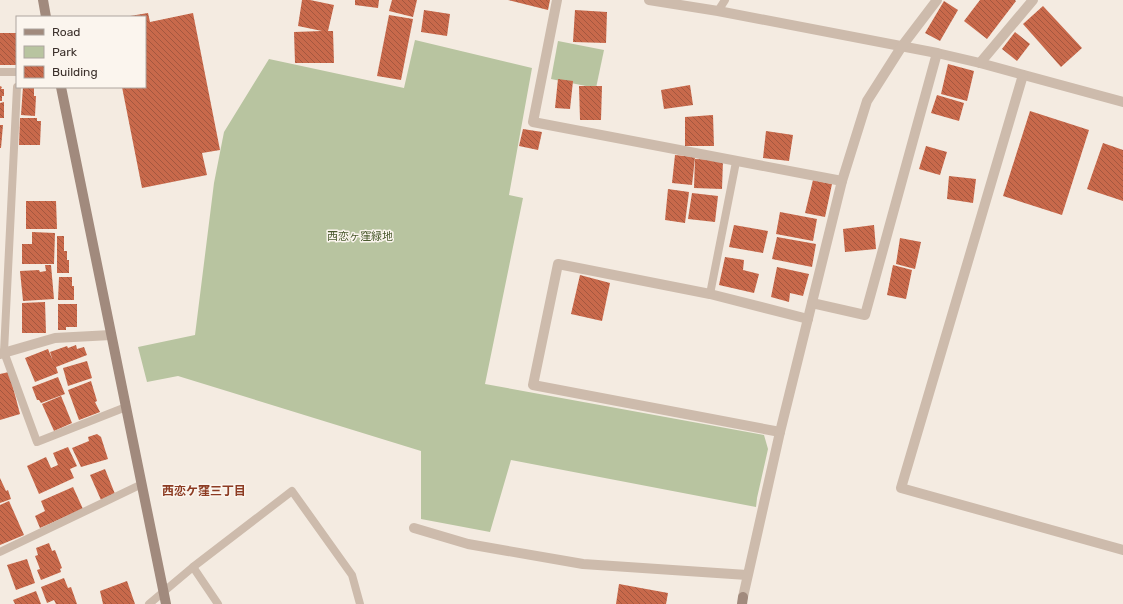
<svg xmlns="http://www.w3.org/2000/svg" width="1123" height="604" font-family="Rubik,'Noto Sans JP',sans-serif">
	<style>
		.park { fill: #b8c4a0 }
		.building { fill: url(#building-back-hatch) }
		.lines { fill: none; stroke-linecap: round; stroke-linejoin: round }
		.lane { stroke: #cdbbac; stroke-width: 8 }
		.street { stroke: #cdbbac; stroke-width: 10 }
		.secondary { stroke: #a18a7d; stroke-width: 10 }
		.labels { text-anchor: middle; stroke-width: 3; stroke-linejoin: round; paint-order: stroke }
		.park-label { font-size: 11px; fill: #4a5a2e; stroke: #fbf5ee }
		.neighbourhood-label { font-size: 12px; font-weight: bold; fill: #8c3b22; stroke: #fbf5ee }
	</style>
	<defs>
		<pattern id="building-back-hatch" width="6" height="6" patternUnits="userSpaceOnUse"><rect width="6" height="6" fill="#c8694b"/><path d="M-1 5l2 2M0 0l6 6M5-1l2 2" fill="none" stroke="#a4573f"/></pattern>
	</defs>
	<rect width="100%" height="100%" fill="#f4ebe1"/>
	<g class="park">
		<path d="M415,40L532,68L509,195L523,198L485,384L764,435L768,449L757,498L756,507L511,460L490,532L421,519V451L178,376L147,382L138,347L195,335L214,183L224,132L269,59L404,88Z"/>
		<path d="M558,41L604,50L596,88L551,79Z"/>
	</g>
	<g class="building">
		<path d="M302,0H310L334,5L328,31H333L334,63H295L294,32L322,31L298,26Z"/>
		<path d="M355,0H379L378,8L355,5Z"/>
		<path d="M392,0H417L413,17L389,11Z"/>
		<path d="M508,0H550L548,10Z"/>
		<path d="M980,0H1015L1016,1L987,39L964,21Z"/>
		<path d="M944,1L958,10L940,41L925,33Z"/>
		<path d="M1043,6L1082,48L1061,67L1023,24Z"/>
		<path d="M424,10L450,14L447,36L421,32Z"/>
		<path d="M575,10L607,12L606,43L573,42Z"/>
		<path d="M148,13L150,22L193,13L220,150L202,153L207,175L142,188L122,87H145V17L130,16Z"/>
		<path d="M389,15L413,19L401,80L377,76Z"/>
		<path d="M1015,32L1030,44L1017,61L1002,49Z"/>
		<rect x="0" y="33" width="17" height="32"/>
		<path d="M948,64L974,71L967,101L941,94Z"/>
		<path d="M558,79L573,81L570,109L555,108Z"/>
		<path d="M690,85L693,105L664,109L661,90Z"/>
		<path d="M0,86L2,87L1,89H4V96H2V101H0Z"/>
		<path d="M579,86H602L601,120H580Z"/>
		<path d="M23,87H34V96H36L35,116L21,115Z"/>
		<path d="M937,95L964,103L959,121L931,113Z"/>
		<path d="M4,102V118H0V103Z"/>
		<path d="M1030,111L1089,130L1062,215L1003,196Z"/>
		<path d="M713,115L714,146H685V117Z"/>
		<path d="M20,118H37V121H41L40,145H19Z"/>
		<path d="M0,125H3L1,148H0Z"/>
		<path d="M523,129L542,132L538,150L519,146Z"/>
		<path d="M766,131L793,135L789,161L763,158Z"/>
		<path d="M1103,143L1123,150V201L1087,189Z"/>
		<path d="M926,146L947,152L940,175L919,169Z"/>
		<path d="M675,155L695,157L692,185L672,183Z"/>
		<path d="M695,159L723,160L722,189L694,188Z"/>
		<path d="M949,176L976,179L973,203L947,199Z"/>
		<path d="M813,180L832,184L825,217L805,213Z"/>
		<path d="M668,189L689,192L685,223L665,220Z"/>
		<path d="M692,193L718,196L715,222L688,219Z"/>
		<path d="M26,201H56L57,229H26Z"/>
		<path d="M780,212L817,219L813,241L776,234Z"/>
		<path d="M734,225L768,231L763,253L729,247Z"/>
		<path d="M874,225L876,249L845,252L843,229Z"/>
		<path d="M32,232L55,233L54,264H22V244H32Z"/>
		<path d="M57,236H64V251H67V260H69V273H57Z"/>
		<path d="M777,237L816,244L812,267L772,259Z"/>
		<path d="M900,238L921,242L915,269L896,264Z"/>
		<path d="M725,257L744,260L743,270L759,274L754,293L719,285Z"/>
		<path d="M45,265H51L54,299L23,301L20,271L39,270L40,272L46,271Z"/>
		<path d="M893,265L912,270L906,299L887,295Z"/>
		<path d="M777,267L809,274L803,296L790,293L789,302L771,297Z"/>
		<path d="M580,275L610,283L602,321L571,314Z"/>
		<path d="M59,277H72V286H74V300H58Z"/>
		<path d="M45,302L46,333H22V303Z"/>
		<path d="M58,304H77V327H66V330H58Z"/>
		<path d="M76,345L77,349L84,347L87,355L56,367L58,373L35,382L25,358L48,349L53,361L50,352L67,346L68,348Z"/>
		<path d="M87,361L92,378L68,386L63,368Z"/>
		<path d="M9,372L20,414L0,420V374Z"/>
		<path d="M58,377L65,394L41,403L39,400H37L32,387Z"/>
		<path d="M91,381L97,401L95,402L100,412L79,420L68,390Z"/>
		<path d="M61,396L72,423L54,431L42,404Z"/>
		<path d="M97,434L101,437L108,459L81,467L72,448L89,441L88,437Z"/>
		<path d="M68,447L77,466L70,469L74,478L39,494L27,466L46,457L51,468L58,465L53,453Z"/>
		<path d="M105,469L115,494L101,500L90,475Z"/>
		<path d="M0,478L6,491L8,490L11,499L0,503Z"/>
		<path d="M73,487L83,509L40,528L35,516L45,511L41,501Z"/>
		<path d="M9,501L24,535L0,545V505Z"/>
		<path d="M49,543L52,551L55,550L62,568L60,569L61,572L41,580L37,570L40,569L35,556L38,555L36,548Z"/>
		<path d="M27,559L35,583L16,590L7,565Z"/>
		<path d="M64,578L68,588L71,587L77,604H56L54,600L47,603L41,587Z"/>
		<path d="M127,581L135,604H103L100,591Z"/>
		<path d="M619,584L668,593L666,604H616Z"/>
		<path d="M36,591L41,604H15L13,600Z"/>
	</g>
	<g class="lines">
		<g class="lane">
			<path d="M718,11L725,0"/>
			<path d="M0,72H17"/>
			<path d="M17,87L4,352L37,442L126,407"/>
			<path d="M710,294L736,162"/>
			<path d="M0,552L142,484"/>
			<path d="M193,567L218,604"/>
			<path d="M149,604L193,567L292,491L352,575L360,604"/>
		</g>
		<g class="street">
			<path d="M557,0L533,122L842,181"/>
			<path d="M649,0L718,11L937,53L980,63L1123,102"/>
			<path d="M980,63L1033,0"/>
			<path d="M1023,75L901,488L1123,550"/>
			<path d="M812,303L865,315L937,53"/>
			<path d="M0,354L55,338L111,335"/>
			<path d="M780,432L533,385L558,264L710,294L808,319"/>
			<path d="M414,528L468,544L583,564L747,575"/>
			<path d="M743,597L780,432L842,181L867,101L902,46L937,0"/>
		</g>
		<g class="secondary">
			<path d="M43,0L46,17"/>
			<path d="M61,87L166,604"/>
			<path d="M742,604L743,597"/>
		</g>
	</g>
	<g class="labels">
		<g class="park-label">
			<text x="360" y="240">西恋ヶ窪緑地</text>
		</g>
		<g class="neighbourhood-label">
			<text x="204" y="495">西恋ケ窪三丁目</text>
		</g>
	</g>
	<rect x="16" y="16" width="130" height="72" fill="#fbf5ee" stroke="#aea6a0"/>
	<rect x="24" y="29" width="20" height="6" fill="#a18a7d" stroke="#aea6a0"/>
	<text x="52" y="36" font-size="12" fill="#3b302b">Road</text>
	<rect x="24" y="46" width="20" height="12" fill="#b8c4a0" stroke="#aea6a0"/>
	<text x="52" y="56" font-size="12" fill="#3b302b">Park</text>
	<rect x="24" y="66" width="20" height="12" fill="url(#building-back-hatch)" stroke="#aea6a0"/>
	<text x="52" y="76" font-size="12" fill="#3b302b">Building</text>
</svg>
